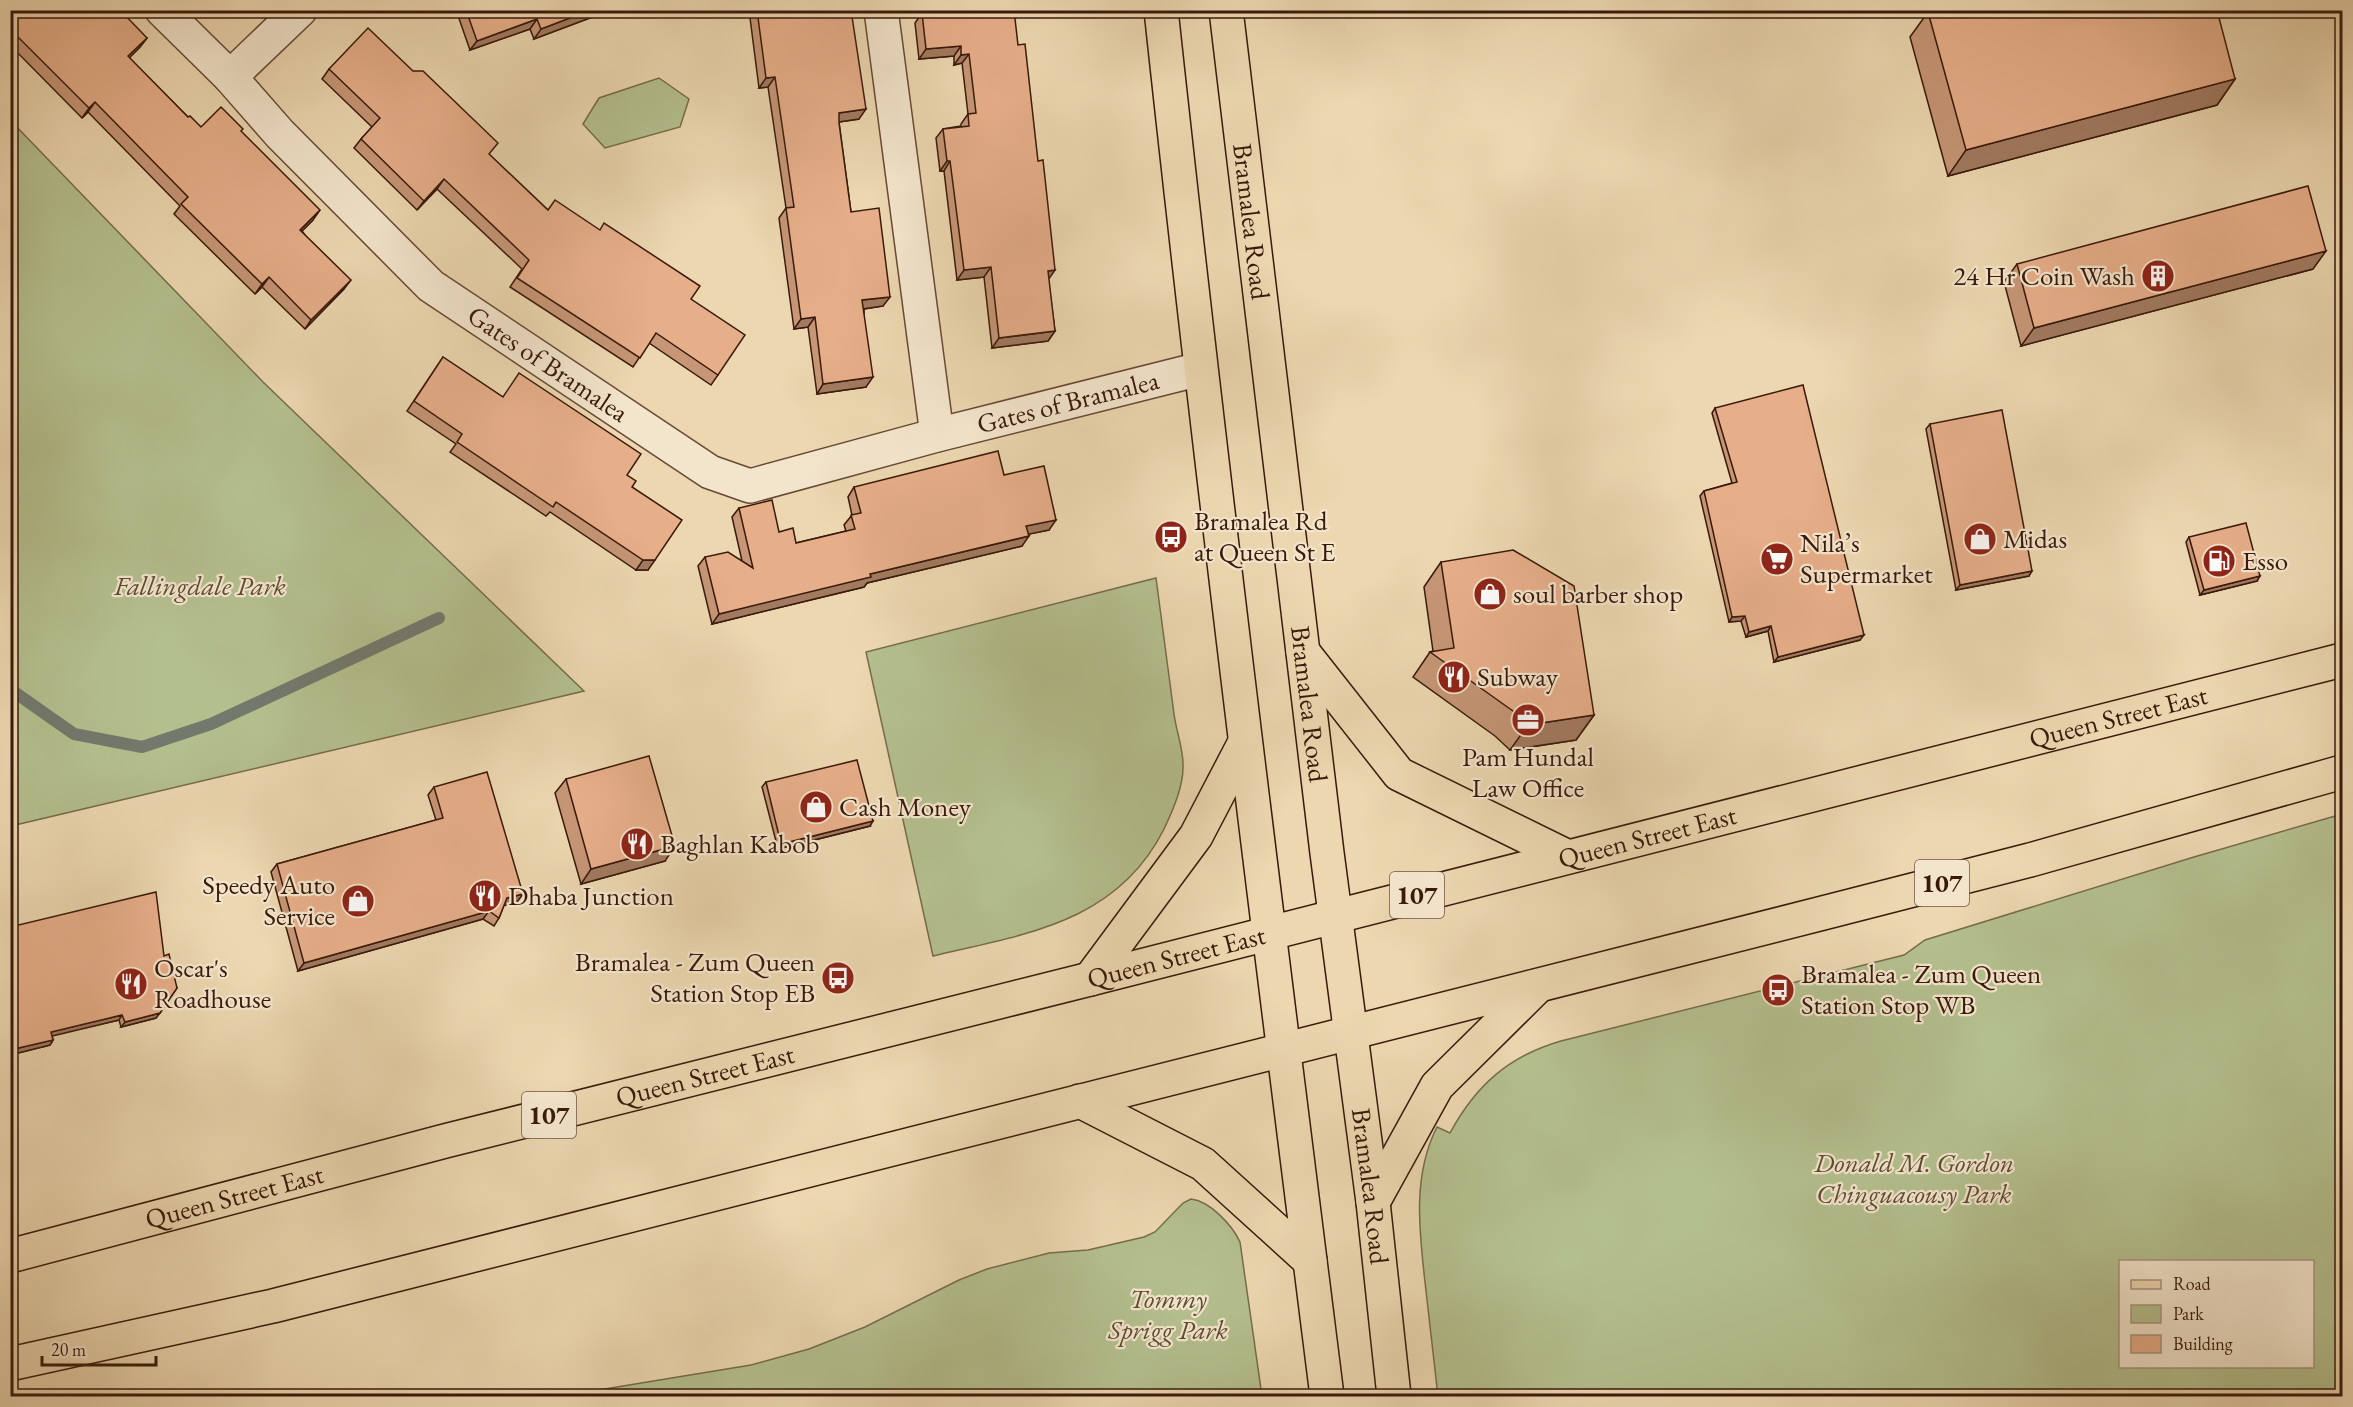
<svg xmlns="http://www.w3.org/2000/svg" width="2353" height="1407" font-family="'EB Garamond',serif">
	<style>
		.green { fill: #b4bf8e; stroke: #766c4c; stroke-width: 1.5; fill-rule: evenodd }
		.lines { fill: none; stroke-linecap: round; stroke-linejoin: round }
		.stream { stroke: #73796d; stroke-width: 12 }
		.minor-casing { stroke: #664834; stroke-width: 36 }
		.major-casing { stroke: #39190b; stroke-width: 36 }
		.minor { stroke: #f3e5cc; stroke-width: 33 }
		.major { stroke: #ecd7b0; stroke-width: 33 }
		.wall { fill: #c69676; stroke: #39190b; stroke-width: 1.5 }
		.shaded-wall { fill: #a17a60; stroke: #39190b; stroke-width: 1.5 }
		.building { fill: #e6ae89; stroke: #39190b; stroke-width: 1.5 }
		.labels { text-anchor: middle; stroke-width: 4.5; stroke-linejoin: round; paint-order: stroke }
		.shield { fill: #f3e5cc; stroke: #715645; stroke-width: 1.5 }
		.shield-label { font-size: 26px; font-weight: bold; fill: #39190b }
		.street-label { font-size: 27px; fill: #39190b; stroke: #f3e5cc }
		.poi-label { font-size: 27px; fill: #39190b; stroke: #f3e5cc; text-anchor: start }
		.park-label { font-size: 27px; font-style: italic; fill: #5e4b32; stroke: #f3e5cc }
	</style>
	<rect width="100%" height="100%" fill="#ecd7b0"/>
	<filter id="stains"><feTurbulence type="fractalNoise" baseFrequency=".00333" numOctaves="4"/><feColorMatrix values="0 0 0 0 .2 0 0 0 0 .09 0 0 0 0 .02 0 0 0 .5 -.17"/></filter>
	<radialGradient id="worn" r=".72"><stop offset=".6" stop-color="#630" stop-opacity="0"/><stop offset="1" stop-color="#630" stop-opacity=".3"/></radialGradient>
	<g class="green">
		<path d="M659,78L689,99L680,127L605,148L583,124L599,98Z"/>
		<path d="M10,120L263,382L584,691L11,826Z"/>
		<path d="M1156,578C1162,624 1168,669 1174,714C1176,730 1183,748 1183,764C1184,785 1173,810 1164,829C1117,923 1025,934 933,956L866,652Z"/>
		<path d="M2342,814V1396H1438C1434,1361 1430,1326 1426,1291C1420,1236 1411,1178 1437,1127L1450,1133C1476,1085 1509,1056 1561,1041L1904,955L1925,940L2194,857ZM2120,1262H2312V1366H2120Z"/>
		<path d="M1191,1199C1210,1201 1232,1225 1240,1242L1262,1396H562L751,1365L809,1349L865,1327L959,1280L987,1269L1049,1253L1088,1250L1144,1237L1155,1232L1183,1203Z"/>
	</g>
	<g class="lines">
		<path class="stream" d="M10,689L74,734L142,747L211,724L439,618"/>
		<defs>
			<g id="minor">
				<path id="s1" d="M162,10L230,77L280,134L431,286L710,472L750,486L937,435L1200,369"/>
				<path d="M881,10L937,435"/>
				<path d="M230,77L300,10"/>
			</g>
			<g id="major">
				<path d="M1161,10C1211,473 1269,935 1327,1396"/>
				<path id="s2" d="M1226,10L1327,853L1373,1202L1394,1396"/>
				<path d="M1303,652L1399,774L1566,856"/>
				<path d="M1090,979L1196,836L1244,744"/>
				<path d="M1080,1101L1203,1164L1310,1261"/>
				<path d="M1373,1202L1437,1086L1538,986"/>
				<path id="s3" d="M10,1256L445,1141L1090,979L2342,660"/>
				<path d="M10,1364L273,1306L1823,913L2030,860L2342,772"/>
			</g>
		</defs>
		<use href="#minor" class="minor-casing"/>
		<use href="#major" class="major-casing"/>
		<use href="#minor" class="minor"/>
		<use href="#major" class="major"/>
	</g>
	<g class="wall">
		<path d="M10,10L147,38L140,47L129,58L188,117L201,127L241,132L313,220L302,231L344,289L305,329L262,287L255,294L174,214L180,206L88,112L82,118L10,45Z"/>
		<path d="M456,10H611L534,39L530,29L470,50Z"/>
		<path d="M749,10H851L859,119L839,122L851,212L883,306L864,309L866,387L817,394L808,327L794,329L779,218L786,208L768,87L759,88Z"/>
		<path d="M1928,12L2235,79L2217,105L1948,176L1910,37Z"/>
		<path d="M922,13L1018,45L1055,331L1048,341L992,348L984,277L957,280L944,171H940L936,138L943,129L961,126V124L968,114L962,63L954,65V56L919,59L915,23Z"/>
		<path d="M329,69L490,155L548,210L691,299L718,375L711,385L649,343L633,367L510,287L522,269L437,189L417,210L354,148L361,139L372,127L322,79Z"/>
		<path d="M2017,264L2313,269L2021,346L2004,282Z"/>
		<path d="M443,357L503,397L627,475L632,487L648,570H636L550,512L546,516L450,452L456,444L407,411Z"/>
		<path d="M1715,408L1860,640L1774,662L1768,631L1746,637L1741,621L1729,622L1700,496L1704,491L1732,483L1712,413Z"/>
		<path d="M1930,424L2029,576L1956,590L1926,429Z"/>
		<path d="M1004,475L1049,530L1028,534L1022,546L867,583L864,587L712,624L698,566L705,557L742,561L732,517L739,508L796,543L846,531L844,525L852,515L848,497L854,487Z"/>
		<path d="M2189,537L2257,581L2200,595L2186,542Z"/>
		<path d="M1441,562L1594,715L1576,740L1510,750L1495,736L1413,677L1430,652L1433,651L1424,587Z"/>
		<path d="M566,779L665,861L581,884L555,793Z"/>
		<path d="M766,782L870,826L778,849L762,787Z"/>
		<path d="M434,787L517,902L504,905L499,918L494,926L483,919L298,971L271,872L277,864L436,820L428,795Z"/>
		<path d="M164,956L177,988L156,1018L121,1027L119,1020L52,1035L53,1040L50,1045L10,1055Z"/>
	</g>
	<g class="shaded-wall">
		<path d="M591,10H611L534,39L541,29Z"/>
		<path d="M537,19L530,29L470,50L477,41Z"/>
		<path d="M147,38L140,47L121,66L128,56Z"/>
		<path d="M961,46L954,56L919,59L926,49Z"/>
		<path d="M969,54L962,63L954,65L961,55Z"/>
		<path d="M775,77L768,87L759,88L766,78Z"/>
		<path d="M2235,79L2217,105L1948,176L1966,150Z"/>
		<path d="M95,102L88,112L82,118L89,108Z"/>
		<path d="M866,109L859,119L832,123L839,113Z"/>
		<path d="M947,161H950L944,171H940Z"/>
		<path d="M444,179L437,189L417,210L424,201Z"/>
		<path d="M320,210L313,220L293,240L300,230Z"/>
		<path d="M2326,251L2313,269L2021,346L2034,328Z"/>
		<path d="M991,267L984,277L957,280L964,270Z"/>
		<path d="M1055,270L1048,280V271Z"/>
		<path d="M269,277L262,287L255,294L262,284Z"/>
		<path d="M351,280L344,289L305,329L311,320Z"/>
		<path d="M890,297L883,306L856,310L862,300Z"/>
		<path d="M815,317L808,327L794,329L801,319Z"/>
		<path d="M1055,331L1048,341L992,348L999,338Z"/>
		<path d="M873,377L866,387L817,394L823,384Z"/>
		<path d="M1056,520L1049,530L1020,536L1026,526Z"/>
		<path d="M1029,536L1022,546L867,583L864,587L712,624L719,614L870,574Z"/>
		<path d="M643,560H655L648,570H636Z"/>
		<path d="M2032,571L2029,576L1956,590L1960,585Z"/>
		<path d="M2260,576L2257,581L2200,595L2204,590Z"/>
		<path d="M1745,616L1741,621L1729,622L1732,617Z"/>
		<path d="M1771,626L1768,631L1746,637L1749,632Z"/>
		<path d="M1864,635L1860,640L1774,662L1778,657Z"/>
		<path d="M1594,715L1576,740L1510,750L1528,725Z"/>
		<path d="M873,821L870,826L778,849L781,844Z"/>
		<path d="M675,846L665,861L581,884L591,869Z"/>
		<path d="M523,894L517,902L502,906L507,898Z"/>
		<path d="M489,911L483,919L298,971L304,963Z"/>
		<path d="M160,1013L156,1018L121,1027L125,1022Z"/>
		<path d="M122,1015L119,1020L48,1037L51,1032Z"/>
		<path d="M53,1040L50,1045L10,1055V1050Z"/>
	</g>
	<g class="building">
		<path d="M10,10H120L147,38L128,56L188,117L190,116L201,127L221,107L243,129L241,131L320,210L300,230L351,280L311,320L269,277L262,284L181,204L188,197L95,102L89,108L10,29Z"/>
		<path d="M466,10H591L541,29L537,19L477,41Z"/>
		<path d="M757,10H851L866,109L839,113V123L851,212L879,208L890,297L862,300L873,377L823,384L815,317L801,319L786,208L794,207L775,77L766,78Z"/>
		<path d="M949,10H1014L1018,45L1025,44L1038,161L1043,160L1055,270L1048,271L1055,331L999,338L991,267L964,270L950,161H947L943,129L969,126L968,114L976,113L969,54L961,55V46L926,49L922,13Z"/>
		<path d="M1934,10H2217L2235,79L1966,150L1928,12Z"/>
		<path d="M368,28L413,71H423L498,143L489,154L548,210L555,200L600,230L604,223L700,286L691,299L745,335L718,375L656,333L640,358L517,278L529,260L444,179L424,201L361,139L380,118L329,69Z"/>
		<path d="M2308,186L2326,251L2034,328L2017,264Z"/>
		<path d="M443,357L503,397L519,373L641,454L627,475L636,481L632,487L682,520L655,560H643L556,502L553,507L457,442L462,434L414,401Z"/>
		<path d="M1803,385L1864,635L1778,657L1771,626L1749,632L1745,616L1732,617L1704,491L1737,482L1715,408Z"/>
		<path d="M2002,410L2032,571L1960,585L1930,424Z"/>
		<path d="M998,451L1004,475L1044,466L1056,520L1026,526L1029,536L870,574L871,577L719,614L705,557L728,552L753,568L739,508L772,500L779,532L793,528L796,543L855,529L851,515L861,513L854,487Z"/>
		<path d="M2246,523L2260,576L2204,590L2189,537Z"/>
		<path d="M1513,550L1574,586L1594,715L1528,725L1513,711L1430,652L1454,648L1441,562Z"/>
		<path d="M649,756L675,846L591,869L566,779Z"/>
		<path d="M857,760L873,821L781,844L766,782Z"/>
		<path d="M487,772L523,894L507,898L499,918L489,911L304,963L277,864L443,818L434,787Z"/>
		<path d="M156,892L164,956L169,954L177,988L160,1013L125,1022L122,1015L51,1032L53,1040L10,1050V927Z"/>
	</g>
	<defs>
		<symbol id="building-disc" viewBox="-11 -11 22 22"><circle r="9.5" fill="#8f2418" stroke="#f3e5cc"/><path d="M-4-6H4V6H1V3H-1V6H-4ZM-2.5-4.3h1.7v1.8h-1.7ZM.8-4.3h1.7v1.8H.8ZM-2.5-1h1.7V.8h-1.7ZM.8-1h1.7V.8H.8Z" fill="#fff"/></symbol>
		<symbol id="bus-disc" viewBox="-11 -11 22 22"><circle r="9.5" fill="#8f2418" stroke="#f3e5cc"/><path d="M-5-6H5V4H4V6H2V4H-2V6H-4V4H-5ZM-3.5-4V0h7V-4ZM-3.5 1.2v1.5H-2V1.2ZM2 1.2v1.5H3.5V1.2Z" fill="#fff"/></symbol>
		<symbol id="shop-disc" viewBox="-11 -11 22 22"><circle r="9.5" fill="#8f2418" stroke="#f3e5cc"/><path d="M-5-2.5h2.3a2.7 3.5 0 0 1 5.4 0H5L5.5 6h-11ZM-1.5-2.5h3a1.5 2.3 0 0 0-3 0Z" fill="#fff"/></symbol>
		<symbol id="supermarket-disc" viewBox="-11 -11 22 22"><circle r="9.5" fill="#8f2418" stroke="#f3e5cc"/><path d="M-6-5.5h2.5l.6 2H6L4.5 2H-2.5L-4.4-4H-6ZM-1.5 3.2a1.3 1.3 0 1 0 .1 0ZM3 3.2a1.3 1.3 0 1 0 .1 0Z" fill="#fff"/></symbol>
		<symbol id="fuel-disc" viewBox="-11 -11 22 22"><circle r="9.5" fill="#8f2418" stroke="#f3e5cc"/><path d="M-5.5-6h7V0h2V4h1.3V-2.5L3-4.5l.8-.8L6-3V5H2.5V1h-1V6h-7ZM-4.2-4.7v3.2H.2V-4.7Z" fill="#fff"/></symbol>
		<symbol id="restaurant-disc" viewBox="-11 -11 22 22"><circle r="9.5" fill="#8f2418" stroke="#f3e5cc"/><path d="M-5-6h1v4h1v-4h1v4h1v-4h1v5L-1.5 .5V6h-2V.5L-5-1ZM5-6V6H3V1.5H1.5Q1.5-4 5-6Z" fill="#fff"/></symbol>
		<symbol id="office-disc" viewBox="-11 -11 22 22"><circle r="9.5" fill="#8f2418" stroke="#f3e5cc"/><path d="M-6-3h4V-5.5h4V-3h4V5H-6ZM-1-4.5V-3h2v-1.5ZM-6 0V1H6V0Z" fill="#fff"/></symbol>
	</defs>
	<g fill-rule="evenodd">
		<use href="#building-disc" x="2139" y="257" width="38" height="38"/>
		<use href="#bus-disc" x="1152" y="518" width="38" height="38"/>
		<use href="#shop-disc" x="1961" y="520" width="38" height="38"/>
		<use href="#supermarket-disc" x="1758" y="540" width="38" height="38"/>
		<use href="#fuel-disc" x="2200" y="542" width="38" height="38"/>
		<use href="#shop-disc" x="1471" y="575" width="38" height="38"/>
		<use href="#restaurant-disc" x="1435" y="658" width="38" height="38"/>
		<use href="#office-disc" x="1509" y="701" width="38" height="38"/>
		<use href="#shop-disc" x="797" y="788" width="38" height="38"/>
		<use href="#restaurant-disc" x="618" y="825" width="38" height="38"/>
		<use href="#restaurant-disc" x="466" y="877" width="38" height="38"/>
		<use href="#shop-disc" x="339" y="882" width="38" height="38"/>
		<use href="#bus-disc" x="819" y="959" width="38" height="38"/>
		<use href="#restaurant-disc" x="112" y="965" width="38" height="38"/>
		<use href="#bus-disc" x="1759" y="971" width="38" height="38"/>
	</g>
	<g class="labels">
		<g class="shield">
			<rect x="1915" y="860" width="54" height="46" rx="4.5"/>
			<rect x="1390" y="872" width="54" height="46" rx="4.5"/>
			<rect x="522" y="1092" width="54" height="46" rx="4.5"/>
		</g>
		<g class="shield-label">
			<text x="1942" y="892">107</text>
			<text x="1417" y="904">107</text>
			<text x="549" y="1124">107</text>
		</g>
		<g class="street-label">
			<text dy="9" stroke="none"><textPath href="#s2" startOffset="213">Bramalea Road</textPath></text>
			<text dy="9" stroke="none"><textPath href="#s1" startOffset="526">Gates of Bramalea</textPath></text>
			<text dy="9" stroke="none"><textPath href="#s1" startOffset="1092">Gates of Bramalea</textPath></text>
			<text dy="9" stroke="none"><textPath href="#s2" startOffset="699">Bramalea Road</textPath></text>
			<text dy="9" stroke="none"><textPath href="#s3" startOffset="2176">Queen Street East</textPath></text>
			<text dy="9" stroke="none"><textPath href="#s3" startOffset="1690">Queen Street East</textPath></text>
			<text dy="9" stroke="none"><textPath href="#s3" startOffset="1204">Queen Street East</textPath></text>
			<text dy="9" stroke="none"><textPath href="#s3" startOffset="718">Queen Street East</textPath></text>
			<text dy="9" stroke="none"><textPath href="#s2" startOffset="1185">Bramalea Road</textPath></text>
			<text dy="9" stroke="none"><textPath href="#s3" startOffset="232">Queen Street East</textPath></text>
		</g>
		<g class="poi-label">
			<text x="2135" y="285" text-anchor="end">24 Hr Coin Wash</text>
			<text x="1194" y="530">Bramalea Rd<tspan x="1194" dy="31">at Queen St E</tspan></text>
			<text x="2003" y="548">Midas</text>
			<text x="1800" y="552">Nila’s<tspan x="1800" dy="31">Supermarket</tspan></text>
			<text x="2242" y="570">Esso</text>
			<text x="1513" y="603">soul barber shop</text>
			<text x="1477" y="686">Subway</text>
			<text x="1528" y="766" text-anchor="middle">Pam Hundal<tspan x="1528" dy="31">Law Office</tspan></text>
			<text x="839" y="816">Cash Money</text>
			<text x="660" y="853">Baghlan Kabob</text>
			<text x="335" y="894" text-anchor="end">Speedy Auto<tspan x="335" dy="31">Service</tspan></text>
			<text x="508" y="905">Dhaba Junction</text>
			<text x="815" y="971" text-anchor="end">Bramalea - Zum Queen<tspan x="815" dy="31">Station Stop EB</tspan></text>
			<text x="154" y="977">Oscar's<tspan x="154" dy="31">Roadhouse</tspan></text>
			<text x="1801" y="983">Bramalea - Zum Queen<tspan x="1801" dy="31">Station Stop WB</tspan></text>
		</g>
		<g class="park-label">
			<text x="200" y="595">Fallingdale Park</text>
			<text x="1914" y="1172">Donald M. Gordon<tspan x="1914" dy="31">Chinguacousy Park</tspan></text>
			<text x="1168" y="1308">Tommy<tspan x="1168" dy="31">Sprigg Park</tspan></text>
		</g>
	</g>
	<rect width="2353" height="1407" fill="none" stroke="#ecd7b0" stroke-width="36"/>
	<rect x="12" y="12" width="2329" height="1383" fill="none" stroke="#39190b" stroke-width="3"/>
	<rect x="18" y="18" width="2317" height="1371" fill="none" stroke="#39190b" stroke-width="1.5"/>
	<rect x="2119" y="1260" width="195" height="108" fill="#f3e5cc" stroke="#a9937f" stroke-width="1.5"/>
	<rect x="2131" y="1280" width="30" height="9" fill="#ecd7b0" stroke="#a9937f" stroke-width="1.5"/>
	<text x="2173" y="1290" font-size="18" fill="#39190b">Road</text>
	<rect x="2131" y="1305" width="30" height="18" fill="#b4bf8e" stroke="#a9937f" stroke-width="1.5"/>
	<text x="2173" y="1320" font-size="18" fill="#39190b">Park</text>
	<rect x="2131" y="1335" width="30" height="18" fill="#e6ae89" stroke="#a9937f" stroke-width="1.5"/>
	<text x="2173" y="1350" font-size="18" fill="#39190b">Building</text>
	<path d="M42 1356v9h114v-9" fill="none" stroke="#39190b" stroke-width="3"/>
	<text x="51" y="1356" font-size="18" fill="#39190b" stroke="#f3e5cc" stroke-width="4.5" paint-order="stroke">20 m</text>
	<rect width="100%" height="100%" filter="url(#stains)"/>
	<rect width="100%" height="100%" fill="url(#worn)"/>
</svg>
